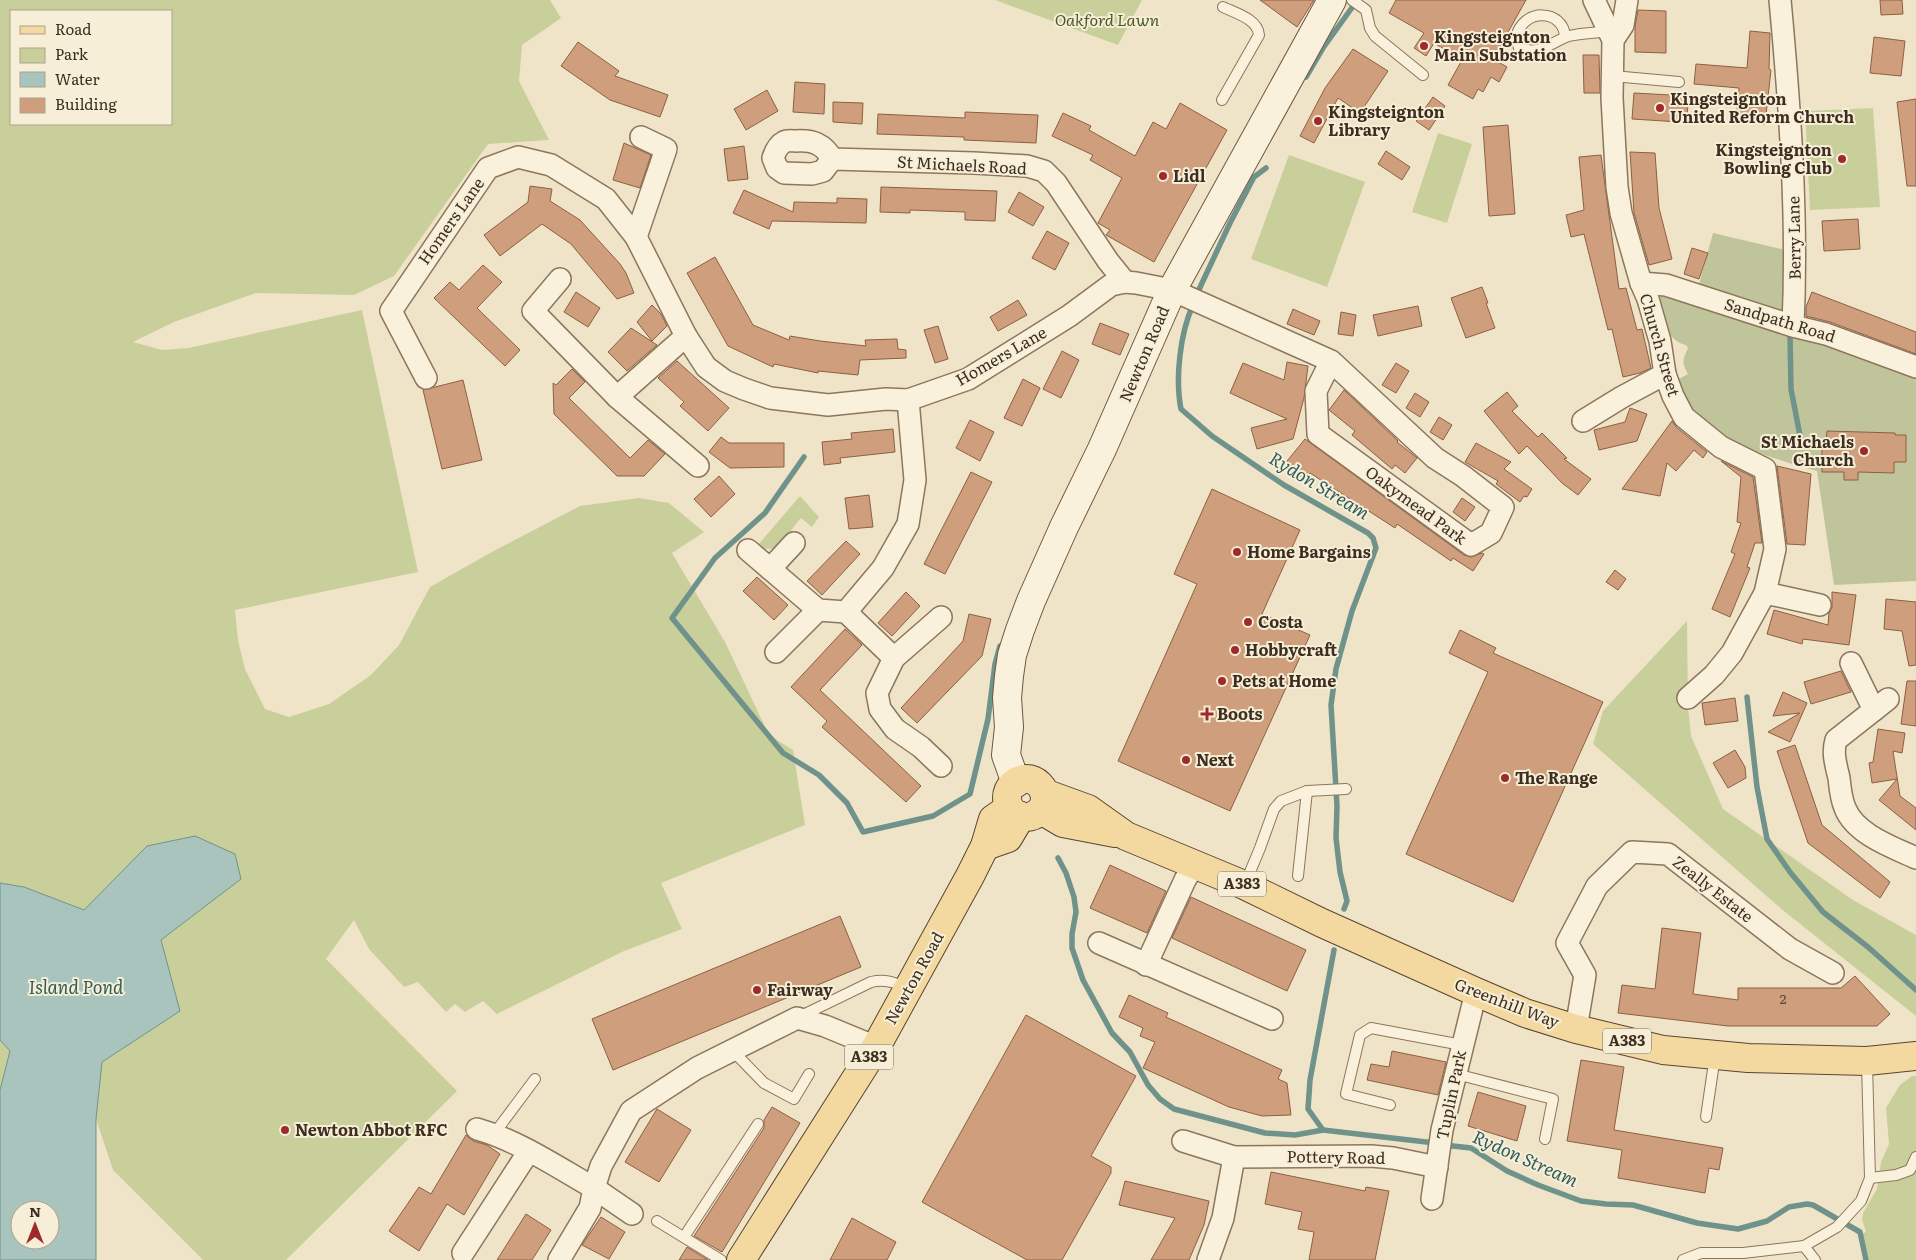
<svg xmlns="http://www.w3.org/2000/svg" width="1916" height="1260" font-family="Literata,serif">
	<style>
		.green { fill: #c9cf9b; fill-rule: evenodd }
		.cemetery { fill: #bfc49a }
		.water { fill: #a9c4bc; stroke: #6f938a; fill-rule: evenodd }
		.lines { fill: none; stroke-linecap: round; stroke-linejoin: round }
		.stream { stroke: #6f938a; stroke-width: 5.5 }
		.building { fill: #cf9f7d; stroke: #8d5f41 }
		.lane-casing { stroke: #8d765c; stroke-width: 12 }
		.street-casing { stroke: #8d765c; stroke-width: 24 }
		.secondary-casing { stroke: #6f573f; stroke-width: 30 }
		.primary-casing { stroke: #5b4430; stroke-width: 30 }
		.lane { stroke: #faf1dc; stroke-width: 10 }
		.street { stroke: #faf1dc; stroke-width: 21 }
		.secondary { stroke: #faf1dc; stroke-width: 28 }
		.primary { stroke: #f3d9a0; stroke-width: 28 }
		.poi-dot { fill: #9e2a2b; stroke: #f7eed8; stroke-width: 2 }
		.labels { text-anchor: middle; stroke-width: 4; stroke-linejoin: round; paint-order: stroke }
		.number-label { font-size: 14px; fill: #624a37 }
		.shield { fill: #f7eed8; stroke: #756857; stroke-width: 1 }
		.shield-label { font-size: 15px; font-weight: bold; fill: #3d2e20 }
		.park-label { font-size: 16px; font-style: italic; fill: #4d5a26; stroke: #f7eed8 }
		.poi-label { font-size: 16px; font-weight: bold; fill: #3d2e20; stroke: #f7eed8; text-anchor: start }
		.street-label { font-size: 16px; fill: #3d2e20; stroke: #f7eed8 }
		.water-label { font-size: 18px; font-style: italic; fill: #2f5d5a; stroke: #f7eed8 }
	</style>
	<rect width="100%" height="100%" fill="#f0e4c8"/>
	<g class="green">
		<path d="M0,0H550L561,18L522,45L519,81L549,140L488,144L394,276L354,295L256,293L174,322L133,342L162,350L188,348L362,310L418,572L235,610L238,640L245,669L265,709L289,717L329,704L371,675L399,645L430,587L490,553L580,506L639,498L669,503L704,532L672,553L725,642L769,735L793,750L805,825L661,883L682,929L624,951L497,1014L483,1001L465,1012L455,1004L446,1012L418,982L404,987L369,949L354,920L326,959L457,1091L286,1260H203L113,1170L96,1119L102,1062L179,1011L161,940L240,879L147,846L84,910L24,887L0,883ZM11,11H171V124H11Z"/>
		<path d="M995,0H1142L1118,45Z"/>
		<path d="M1873,108L1880,207L1810,210L1805,111Z"/>
		<path d="M1438,133L1472,144L1447,223L1412,212Z"/>
		<path d="M1289,155L1365,182L1327,287L1251,259Z"/>
		<path d="M800,496L819,517L812,527L801,518L777,548L765,549L757,546Z"/>
		<path d="M1687,621L1688,707L1691,736L1723,809L1853,900L1916,935V1016L1785,912L1593,744L1603,711Z"/>
		<path d="M0,1040L10,1051L0,1090Z"/>
		<path d="M1912,1076H1916V1260H1867L1859,1238L1866,1231L1862,1220L1863,1213L1877,1189L1881,1162L1889,1144L1886,1108L1900,1085Z"/>
	</g>
	<g class="cemetery">
		<path d="M1713,233L1790,251L1788,318L1698,288Z"/>
		<path d="M1663,295L1820,341L1916,372V581L1834,585L1817,471C1775,459 1718,444 1690,407C1683,398 1678,386 1673,376L1677,380L1688,374C1681,361 1683,360 1688,348L1686,345C1666,341 1663,317 1657,299Z"/>
	</g>
	<path class="water" d="M195,836L235,854L241,879L161,940L180,1011L102,1062L96,1119V1260H0V1090L10,1051L0,1040V883L24,887L84,910L147,846ZM20,1210H50V1240H20Z"/>
	<g class="lines">
		<g class="stream">
			<path d="M1306,77L1323,48L1356,2"/>
			<path d="M1196,296L1230,223L1254,177L1266,168"/>
			<path d="M1193,305C1180,333 1175,379 1181,409L1212,436L1284,485L1368,533L1373,538L1376,548L1352,611L1336,669L1331,705L1337,806L1336,838L1340,872L1347,901L1344,909"/>
			<path d="M1790,335L1791,389L1802,446"/>
			<path d="M804,457L765,513L715,558L672,618L783,753L819,775L847,803L863,832L933,816L970,794L988,719L995,664L1000,646"/>
			<path d="M1747,697L1757,787L1767,839L1790,872L1823,912L1868,947L1916,990"/>
			<path d="M1058,858L1066,873L1074,897L1076,912L1072,934V948L1083,980L1112,1033L1130,1052L1148,1085L1160,1099L1174,1109L1265,1133L1295,1135L1323,1130"/>
			<path d="M1334,950L1310,1080L1308,1109L1323,1130L1435,1143"/>
			<path d="M1444,1145L1471,1148L1507,1171L1538,1185L1581,1201L1606,1204L1633,1205L1697,1223L1738,1229L1767,1221L1789,1207L1807,1204L1813,1205L1860,1232L1866,1260"/>
		</g>
	</g>
	<g class="building">
		<path d="M1260,0H1314L1297,27Z"/>
		<path d="M1396,0H1526L1493,59L1507,67L1499,82L1491,77L1483,92L1478,89L1473,99L1448,85L1462,60L1434,43L1426,56L1414,48L1424,33L1389,13Z"/>
		<path d="M1880,0H1902L1903,14L1881,15Z"/>
		<path d="M1638,10L1666,11V53L1635,52V27Z"/>
		<path d="M1750,31L1770,33L1769,69L1771,70L1765,124L1736,121L1739,88L1694,84L1696,64L1747,68Z"/>
		<path d="M1874,37L1905,41L1901,76L1870,73Z"/>
		<path d="M578,42L619,71L615,76L668,95L660,117L610,100L561,66Z"/>
		<path d="M1353,49L1388,71L1360,113L1338,98L1314,143L1300,136L1325,88Z"/>
		<path d="M1583,55H1599L1600,93H1584Z"/>
		<path d="M795,82L825,84L824,114L793,112Z"/>
		<path d="M767,90L778,111L746,130L734,109Z"/>
		<path d="M1634,93L1689,96L1687,115H1680V122L1632,119Z"/>
		<path d="M1433,97L1445,106L1429,130L1416,121Z"/>
		<path d="M1916,99V186H1907L1897,102Z"/>
		<path d="M833,102L863,103L862,124L833,122Z"/>
		<path d="M1180,103L1227,130L1154,262L1106,235L1110,230L1098,223L1122,178L1090,160L1093,155L1052,136L1063,113L1091,126L1089,130L1135,156L1153,122L1166,129Z"/>
		<path d="M965,112L1038,115L1036,143L964,140V137L877,134L878,114L965,118Z"/>
		<path d="M1508,125L1515,214L1489,216L1483,127Z"/>
		<path d="M624,143L651,155L640,188L613,180Z"/>
		<path d="M744,146L748,179L728,181L724,149Z"/>
		<path d="M1386,151L1410,167L1402,180L1378,164Z"/>
		<path d="M1630,152L1655,153L1659,208L1672,259L1649,265L1634,213Z"/>
		<path d="M1601,155L1619,289L1626,288L1637,330L1642,329L1651,368L1640,373L1623,377L1612,329L1608,330L1584,234L1571,237L1566,215L1584,210L1579,157Z"/>
		<path d="M530,186L552,189L550,201L580,220L620,264L626,273L634,293L617,299L571,244L542,224L500,256L484,235L528,202Z"/>
		<path d="M881,187L997,191L995,221L965,220V212L910,210V213L880,212Z"/>
		<path d="M744,190L793,212L794,202L837,203V198L867,199L866,223L772,221L769,229L733,213Z"/>
		<path d="M1019,192L1044,207L1033,226L1008,212Z"/>
		<path d="M1858,219L1860,249L1824,251L1822,221Z"/>
		<path d="M1047,231L1069,243L1055,270L1032,258Z"/>
		<path d="M1692,248L1708,253L1699,279L1684,274Z"/>
		<path d="M715,257L753,325L789,340L790,336L820,341L866,346L865,340L897,339L898,349L906,350V358L860,360L858,375L818,371V373L774,364L773,367L728,346L687,273Z"/>
		<path d="M483,265L502,282L477,308L520,350L505,366L434,298L450,282L459,290Z"/>
		<path d="M1482,287L1488,303H1486L1495,328L1466,338L1451,298Z"/>
		<path d="M576,292L600,308L588,327L564,312Z"/>
		<path d="M1812,292L1916,332V354L1830,322L1806,316V307Z"/>
		<path d="M1018,300L1027,315L998,331L990,317Z"/>
		<path d="M652,305L661,314L667,326L652,341L637,322Z"/>
		<path d="M1418,306L1422,326L1378,336L1373,315Z"/>
		<path d="M1293,309L1320,321L1314,335L1287,324Z"/>
		<path d="M1341,312L1356,315L1353,336L1338,334Z"/>
		<path d="M1100,323L1129,334L1120,355L1092,344Z"/>
		<path d="M938,326L948,359L935,363L924,330Z"/>
		<path d="M631,328L657,345L627,371L608,352Z"/>
		<path d="M1062,351L1079,360L1061,398L1043,389Z"/>
		<path d="M677,361L729,408L708,431L680,406L684,402L658,378Z"/>
		<path d="M1287,362L1308,366L1304,398L1293,439L1257,449L1251,428L1287,419L1230,393L1243,363L1284,380Z"/>
		<path d="M1396,363L1409,371L1396,393L1382,385Z"/>
		<path d="M572,369L585,382L569,398L630,458L648,440L665,454L644,476H617L554,414L553,383L556,385Z"/>
		<path d="M1023,379L1040,388L1022,426L1004,418Z"/>
		<path d="M463,380L482,460L442,469L423,390Z"/>
		<path d="M1344,390L1398,441L1397,442L1417,458L1405,473L1395,465L1392,469L1352,435L1355,431L1329,410Z"/>
		<path d="M1507,392L1518,406L1512,411L1538,437L1542,433L1567,458L1564,459L1591,479L1578,495L1562,483L1527,446L1519,454L1484,411Z"/>
		<path d="M1415,393L1429,402L1420,417L1406,408Z"/>
		<path d="M1630,408L1647,414L1637,441L1599,450L1594,430L1625,422Z"/>
		<path d="M1439,417L1452,425L1443,440L1430,432Z"/>
		<path d="M970,420L994,432L980,461L956,448Z"/>
		<path d="M1672,421L1676,427L1707,452L1703,458L1694,450L1676,471L1667,463L1660,496L1622,489Z"/>
		<path d="M893,429L895,452L840,458L841,463L824,465L822,442L852,439L851,433Z"/>
		<path d="M1827,431L1895,433V435H1906V462H1894V473L1858,472V480H1844V472H1822V441H1826Z"/>
		<path d="M721,437L729,443H784V467L730,468L709,452Z"/>
		<path d="M1305,439L1464,555L1471,557L1482,553L1484,554L1473,571L1453,558L1451,561L1397,524L1395,528L1310,473L1306,480L1283,466Z"/>
		<path d="M1476,443L1511,462L1504,469L1532,489L1527,497L1524,496L1520,502L1496,484L1498,481L1465,462Z"/>
		<path d="M1721,461L1753,477L1762,543H1755L1747,567L1750,568L1730,617L1712,609L1735,554L1731,552L1741,523L1737,522L1741,477Z"/>
		<path d="M1777,466L1811,474L1805,545L1787,544Z"/>
		<path d="M971,472L992,482L945,574L924,564Z"/>
		<path d="M719,476L735,494L711,517L694,499Z"/>
		<path d="M1212,489L1300,530L1262,614L1310,635L1230,811L1118,761L1197,584L1174,574Z"/>
		<path d="M869,495L873,527L849,529L845,498Z"/>
		<path d="M1462,498L1475,507L1465,521L1453,512Z"/>
		<path d="M846,541L860,554L822,595L807,581Z"/>
		<path d="M1615,570L1626,579L1618,590L1606,582Z"/>
		<path d="M757,577L788,605L774,620L743,591Z"/>
		<path d="M906,592L920,606L892,636L878,623Z"/>
		<path d="M1832,592L1856,595L1849,645L1803,639L1802,644L1767,634L1774,610L1828,625L1829,613L1832,607Z"/>
		<path d="M1886,599L1916,602V665L1909,666L1902,631L1884,629Z"/>
		<path d="M969,614L991,619L982,656L917,723L901,708L963,641Z"/>
		<path d="M845,629L862,645L820,690L921,786L906,802L822,727L827,721L791,687Z"/>
		<path d="M1460,630L1496,648L1493,653L1603,702L1513,902L1406,854L1488,672L1449,653Z"/>
		<path d="M1841,671L1851,692L1811,704L1804,682Z"/>
		<path d="M1907,681H1916V726L1901,724Z"/>
		<path d="M1783,692L1807,703L1790,742L1768,732L1800,713L1773,716Z"/>
		<path d="M1735,698L1738,721L1705,725L1702,703Z"/>
		<path d="M1878,729L1905,733L1902,753L1893,751L1900,796L1916,808V830L1879,800L1897,779L1872,783L1869,763L1873,762Z"/>
		<path d="M1795,745L1822,825L1890,882L1880,898L1808,843L1777,751Z"/>
		<path d="M1735,750L1745,767L1746,778L1728,788L1713,763Z"/>
		<path d="M1110,865L1166,891L1147,933L1090,908Z"/>
		<path d="M1191,897L1306,950L1287,991L1172,938Z"/>
		<path d="M840,916L861,967L613,1070L592,1019Z"/>
		<path d="M1662,928L1701,933L1693,994L1738,1000V988H1841L1855,976L1890,1014L1877,1026H1728L1618,1013L1622,985L1655,989Z"/>
		<path d="M1129,995L1168,1013L1166,1017L1282,1070L1278,1079L1287,1083L1291,1115L1262,1116L1229,1107L1143,1068L1155,1042L1140,1036L1143,1028L1119,1017Z"/>
		<path d="M1026,1015L1136,1076L1091,1156L1111,1167V1173L1062,1260H1027L922,1202Z"/>
		<path d="M1392,1051L1446,1062L1438,1095L1367,1080L1371,1064L1389,1067Z"/>
		<path d="M1581,1060L1624,1067L1614,1130L1723,1148L1719,1170L1709,1168L1705,1193L1618,1178L1622,1150L1567,1141Z"/>
		<path d="M1478,1092L1526,1106L1517,1141L1468,1126Z"/>
		<path d="M772,1107L800,1123L722,1252L694,1236L764,1128V1120Z"/>
		<path d="M657,1109L691,1130L659,1182L625,1162Z"/>
		<path d="M466,1135L473,1141L487,1145L500,1154L464,1215L447,1204L419,1251L389,1231L419,1187L431,1194Z"/>
		<path d="M1271,1172L1365,1191L1366,1187L1389,1191L1375,1260H1309L1314,1232L1298,1229L1302,1212L1265,1204Z"/>
		<path d="M1125,1181L1209,1201L1204,1225L1189,1260H1151L1175,1218L1119,1205Z"/>
		<path d="M526,1214L551,1230L532,1260H497Z"/>
		<path d="M601,1217L625,1232L609,1259L582,1245Z"/>
		<path d="M852,1218L896,1242L887,1260H830Z"/>
		<path d="M687,1247L708,1260H679Z"/>
	</g>
	<g class="lines">
		<defs>
			<g id="lane">
				<path d="M1352,0L1366,10L1370,28L1375,36L1423,75"/>
				<path d="M1565,37C1564,9 1522,7 1516,38L1519,48C1542,56 1550,42 1569,36C1582,33 1595,33 1609,31"/>
				<path d="M1613,76L1679,82"/>
				<path d="M1222,100L1259,35C1258,19 1235,13 1223,7"/>
				<path d="M1298,876L1307,791"/>
				<path d="M1245,884L1260,848L1274,809L1281,801L1307,791L1346,789"/>
				<path d="M801,1016L871,982C885,979 894,982 907,988"/>
				<path d="M732,1050L764,1083L794,1099L809,1074"/>
				<path d="M1456,1074L1553,1099L1545,1139"/>
				<path d="M1390,1105L1346,1094L1360,1035L1371,1028L1462,1045"/>
				<path d="M1706,1117L1715,1056"/>
				<path d="M494,1134L535,1079"/>
				<path d="M1870,1178L1896,1175L1910,1170L1916,1157"/>
				<path d="M657,1221L721,1260"/>
				<path d="M684,1237L758,1124"/>
				<path d="M1804,1246L1815,1260"/>
				<path d="M1683,1260L1701,1253H1743L1804,1246L1837,1227L1861,1201L1870,1178L1867,1063"/>
			</g>
			<g id="street">
				<path d="M1594,0L1613,40L1612,98L1617,187L1621,213L1641,283L1648,299L1660,341L1665,374L1673,396L1684,417L1721,447L1765,469L1775,549L1765,593L1732,653L1714,675L1688,698"/>
				<path d="M1780,0C1790,108 1798,217 1793,326"/>
				<path d="M1613,40L1623,25L1627,0"/>
				<path d="M832,159C824,144 813,140 796,141C793,141 787,140 784,142C778,145 775,152 773,158L777,168L784,173L812,174L823,171L832,159L974,163L1027,166L1044,171L1056,183L1108,261L1125,282"/>
				<path d="M636,237L666,149L641,137"/>
				<path d="M560,279L533,311L617,397L698,466"/>
				<path d="M1641,283L1666,285L1793,326L1826,334L1916,367"/>
				<path d="M426,378L391,311L488,168L518,157L551,165L606,199L636,237L686,336L706,367L725,381L744,389L770,398L828,405L886,399L908,400L968,379L1069,316L1111,285L1125,282L1136,283L1172,290L1331,361L1435,458L1463,476L1503,507L1491,533L1471,545L1318,434L1316,391L1331,361"/>
				<path d="M617,397L686,336"/>
				<path d="M1583,421L1622,397L1665,374"/>
				<path d="M748,550L818,610L846,612L894,658"/>
				<path d="M770,569L794,543"/>
				<path d="M1765,593L1820,605"/>
				<path d="M846,612L883,568L908,524L915,480L908,400"/>
				<path d="M941,617L894,658L877,693L880,709L895,729L921,747L941,766"/>
				<path d="M776,652L818,610"/>
				<path d="M1851,663L1874,710"/>
				<path d="M1888,699L1836,740C1832,753 1836,765 1839,778C1840,788 1841,799 1845,808C1855,834 1892,847 1916,858"/>
				<path d="M1099,943L1272,1019"/>
				<path d="M1146,965L1185,880L1194,865"/>
				<path d="M1576,1029L1585,975L1567,943L1597,886L1632,852L1668,854L1790,949L1833,973"/>
				<path d="M477,1129C519,1141 557,1167 594,1188L601,1166L631,1111L697,1068L797,1018L825,1026L876,1047"/>
				<path d="M1183,1141L1234,1157L1371,1156L1393,1158L1437,1167"/>
				<path d="M1432,1199L1442,1130L1476,992"/>
				<path d="M463,1253L529,1151"/>
				<path d="M559,1260L590,1208L594,1188L632,1214"/>
				<path d="M1208,1260L1223,1218L1234,1157"/>
			</g>
			<path id="secondary" d="M1016,783L1006,755L1009,727L1007,698L1009,676L1012,655L1020,630L1031,601L1064,527L1102,449L1172,290L1332,0"/>
			<g id="primary">
				<circle cx="1026" cy="798" r="19"/>
				<path d="M1044,793L1088,809L1126,836L1244,885L1322,923L1476,992L1525,1013L1576,1029L1663,1050L1748,1058L1867,1061L1916,1056"/>
				<path d="M1041,810L1063,823L1115,833"/>
				<path d="M985,846L1008,838L1021,816"/>
				<path d="M741,1260L876,1047L970,876L985,846L993,819L1009,808"/>
			</g>
		</defs>
		<use href="#lane" class="lane-casing"/>
		<use href="#street" class="street-casing"/>
		<use href="#secondary" class="secondary-casing"/>
		<use href="#primary" class="primary-casing"/>
		<use href="#lane" class="lane"/>
		<use href="#street" class="street"/>
		<use href="#secondary" class="secondary"/>
		<use href="#primary" class="primary"/>
	</g>
	<g class="poi-dot">
		<circle cx="1424" cy="46" r="5"/>
		<circle cx="1660" cy="108" r="5"/>
		<circle cx="1318" cy="121" r="5"/>
		<circle cx="1842" cy="159" r="5"/>
		<circle cx="1163" cy="176" r="5"/>
		<circle cx="1864" cy="451" r="5"/>
		<circle cx="1237" cy="552" r="5"/>
		<circle cx="1248" cy="622" r="5"/>
		<circle cx="1235" cy="650" r="5"/>
		<circle cx="1222" cy="681" r="5"/>
		<path d="M1204.5 706.5h5v5h5v5h-5v5h-5v-5h-5v-5h5z"/>
		<circle cx="1186" cy="760" r="5"/>
		<circle cx="1505" cy="778" r="5"/>
		<circle cx="757" cy="990" r="5"/>
		<circle cx="285" cy="1130" r="5"/>
	</g>
	<g class="labels">
		<g class="number-label">
			<text x="1783" y="1004">2</text>
		</g>
		<g class="shield">
			<rect x="1218" y="871.5" width="48" height="25" rx="4"/>
			<rect x="1603" y="1028.5" width="48" height="25" rx="4"/>
			<rect x="845" y="1044.5" width="48" height="25" rx="4"/>
		</g>
		<g class="shield-label">
			<text x="1242" y="889">A383</text>
			<text x="1627" y="1046">A383</text>
			<text x="869" y="1062">A383</text>
		</g>
		<g class="park-label">
			<text x="1107" y="26">Oakford Lawn</text>
		</g>
		<g class="poi-label">
			<text x="1434" y="43">Kingsteignton<tspan x="1434" dy="18">Main Substation</tspan></text>
			<text x="1670" y="105">Kingsteignton<tspan x="1670" dy="18">United Reform Church</tspan></text>
			<text x="1328" y="118">Kingsteignton<tspan x="1328" dy="18">Library</tspan></text>
			<text x="1832" y="156" text-anchor="end">Kingsteignton<tspan x="1832" dy="18">Bowling Club</tspan></text>
			<text x="1173" y="182">Lidl</text>
			<text x="1854" y="448" text-anchor="end">St Michaels<tspan x="1854" dy="18">Church</tspan></text>
			<text x="1247" y="558">Home Bargains</text>
			<text x="1258" y="628">Costa</text>
			<text x="1245" y="656">Hobbycraft</text>
			<text x="1232" y="687">Pets at Home</text>
			<text x="1217" y="720">Boots</text>
			<text x="1196" y="766">Next</text>
			<text x="1515" y="784">The Range</text>
			<text x="767" y="996">Fairway</text>
			<text x="295" y="1136">Newton Abbot RFC</text>
		</g>
		<g class="street-label">
			<text transform="translate(962 165) rotate(3)" y="6">St Michaels Road</text>
			<text transform="translate(451 221) rotate(-55)" y="6">Homers Lane</text>
			<text transform="translate(1794 238) rotate(-91)" y="6">Berry Lane</text>
			<text transform="translate(1780 320) rotate(17)" y="6">Sandpath Road</text>
			<text transform="translate(1660 345) rotate(74)" y="6">Church Street</text>
			<text transform="translate(1144 354) rotate(-67)" y="6">Newton Road</text>
			<text transform="translate(1001 356) rotate(-30)" y="6">Homers Lane</text>
			<text transform="translate(1416 505) rotate(36)" y="6">Oakymead Park</text>
			<text transform="translate(1713 889) rotate(38)" y="6">Zeally Estate</text>
			<text transform="translate(914 978) rotate(-61)" y="6">Newton Road</text>
			<text transform="translate(1507 1003) rotate(21)" y="6">Greenhill Way</text>
			<text transform="translate(1451 1095) rotate(-78)" y="6">Tuplin Park</text>
			<text transform="translate(1336 1157) rotate(1)" y="6">Pottery Road</text>
		</g>
		<g class="water-label">
			<text transform="translate(1319 486) rotate(31)" y="6">Rydon Stream</text>
			<text x="76" y="994">Island Pond</text>
			<text transform="translate(1525 1159) rotate(24)" y="6">Rydon Stream</text>
		</g>
	</g>
	<rect x="10" y="10" width="162" height="115" fill="#f7eed8" stroke="#ada18e"/>
	<rect x="20" y="26" width="25" height="8" fill="#f3d9a0" stroke="#ada18e"/>
	<text x="55" y="35" font-size="15" fill="#3d2e20">Road</text>
	<rect x="20" y="48" width="25" height="15" fill="#c9cf9b" stroke="#ada18e"/>
	<text x="55" y="60" font-size="15" fill="#3d2e20">Park</text>
	<rect x="20" y="72" width="25" height="15" fill="#a9c4bc" stroke="#ada18e"/>
	<text x="55" y="85" font-size="15" fill="#3d2e20">Water</text>
	<rect x="20" y="98" width="25" height="15" fill="#cf9f7d" stroke="#ada18e"/>
	<text x="55" y="110" font-size="15" fill="#3d2e20">Building</text>
	<g transform="translate(35 1225)"><circle r="24" fill="#f7eed8" stroke="#ada18e"/>
	<path d="M0-4L9 19L0 12L-9 19Z" fill="#9e2a2b"/>
	<text y="-8" font-size="14" font-weight="bold" text-anchor="middle" fill="#3d2e20">N</text>
	</g>
</svg>
